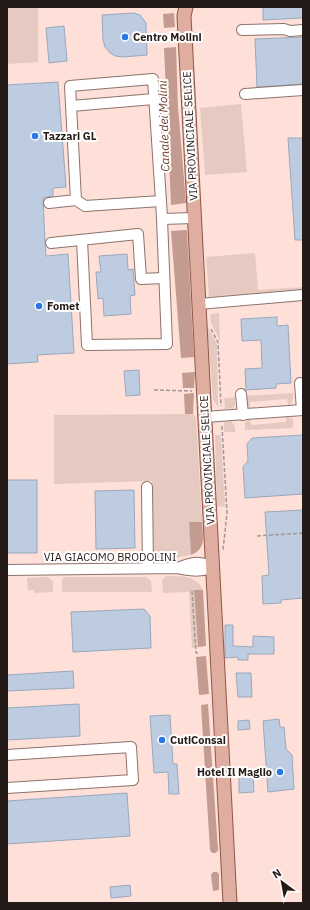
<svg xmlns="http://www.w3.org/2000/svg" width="310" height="910" font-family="'IBM Plex Sans',sans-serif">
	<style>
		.built { fill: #fee0d8 }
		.green { fill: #e6c9c1 }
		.water { fill: #c49b90 }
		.building { fill: #becce1; stroke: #9aa8bc }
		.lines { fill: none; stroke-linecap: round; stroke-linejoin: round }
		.minor-casing { stroke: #8c736c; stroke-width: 12 }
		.major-casing { stroke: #8f5747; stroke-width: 15 }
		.path { stroke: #a29794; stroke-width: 1.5; stroke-dasharray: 4 2; stroke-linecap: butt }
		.minor { stroke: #fff; stroke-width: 10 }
		.major { stroke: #dfaea0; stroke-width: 13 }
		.poi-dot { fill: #2877e3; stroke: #fff; stroke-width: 1.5 }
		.labels { text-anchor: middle; stroke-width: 4; stroke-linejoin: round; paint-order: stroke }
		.poi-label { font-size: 11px; font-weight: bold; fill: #241a18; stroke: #fff; text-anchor: start }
		.street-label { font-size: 11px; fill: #241a18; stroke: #fff }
		.water-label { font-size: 12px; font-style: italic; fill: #713a2b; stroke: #fff }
	</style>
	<rect width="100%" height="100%" fill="#fcf0ed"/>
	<rect class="built" x="7" y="7" width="296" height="896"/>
	<g class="green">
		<path d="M7,7H38V62L7,64Z"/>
		<path d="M241,104L247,172L205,175L200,108Z"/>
		<path d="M255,253L258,290L303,287V290L209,297L206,257Z"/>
		<path d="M219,313L220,341L211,323L210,314Z"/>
		<path d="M207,325L217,344L218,407L213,399Z"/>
		<path d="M293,393V400L291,404L288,405L287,399L250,402V408L246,406L243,396Z"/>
		<path d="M235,397V405L233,408L225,409L224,398Z"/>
		<path d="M193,414L196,417L202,522H189L191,555L180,557L153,559L152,481L54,484V415Z"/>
		<path d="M286,416L293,419V428L245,430V423L247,420L250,418L251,425L286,422Z"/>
		<path d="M230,421C235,424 235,426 235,432H224V422Z"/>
		<path d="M215,435H221L225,506L217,507Z"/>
		<path d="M166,576C181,576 196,575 203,590L194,591L198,647L192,648L189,592L163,593L162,580Z"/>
		<path d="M48,577L53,581V592L34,593V590H28L27,578Z"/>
		<path d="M67,577H146L151,581L152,592H62V581L63,578Z"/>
	</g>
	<g class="water">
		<path d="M174,13L175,27L164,28L163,14Z"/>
		<path d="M176,47L178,107L186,203L171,205L164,48Z"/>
		<path d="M187,230L194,357L181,358L171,231Z"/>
		<path d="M195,372L194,388H183L182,373Z"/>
		<path d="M194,393L193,414H185L184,394Z"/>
		<path d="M189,522H202C203,537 207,548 191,555Z"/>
		<path d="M194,590H203L206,646L198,647Z"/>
		<path d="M206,656L209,694L199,695L196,657Z"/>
		<path d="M208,704L218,850L216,853H212L210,850L201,705Z"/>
		<path d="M213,872H217L219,874V890L213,891L211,875Z"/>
	</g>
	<g class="building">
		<path d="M263,7H303V18L263,20Z"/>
		<path d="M134,13L140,15L146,23L147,55L123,57L115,56L109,52L105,47L103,40L102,15Z"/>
		<path d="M64,26L67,61L49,63L46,28Z"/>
		<path d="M303,37V84L257,87L255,39Z"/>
		<path d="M58,82L66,187L53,188V196L43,198L45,243L46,256L68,254L74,353L37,355L38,362L7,364V85Z"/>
		<path d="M288,138H303V240H295Z"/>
		<path d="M127,254L128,270L133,269L135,295L130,296L131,314L104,316L103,298L98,299L96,272H101L99,256Z"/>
		<path d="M277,317V326L288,325L291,383L276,384V388L246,390L245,369L262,368L261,340L242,341L241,319Z"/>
		<path d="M139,370L140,395L126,396L124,371Z"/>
		<path d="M303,435V494L245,498L243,467L248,461L247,444L252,438Z"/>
		<rect x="7" y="480" width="30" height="73"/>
		<path d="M134,490L135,548L96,549L95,491Z"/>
		<path d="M303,510V598L281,600V603L263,604L262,576L269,575L265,512Z"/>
		<path d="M144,609L150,616L151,648L73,652L71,612Z"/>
		<path d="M225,625H233V646L253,647V636L274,637V654H248V660H238V657L225,658Z"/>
		<path d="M73,671L74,688L7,691V675Z"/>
		<path d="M236,673H251L252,697H238Z"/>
		<path d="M79,704L80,736L7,740V708Z"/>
		<path d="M170,715L173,764H177L179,794H169L168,772L154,773L150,716Z"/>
		<path d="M279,719L280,727H284L286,749L292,755L294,789L268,792L263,721Z"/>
		<path d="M249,720L250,729L238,730V721Z"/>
		<path d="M253,776L254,792L239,793V777Z"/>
		<path d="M127,793L130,836L7,844V801Z"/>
		<path d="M130,885L131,896L111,898L110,887Z"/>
	</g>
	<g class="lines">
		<defs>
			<g id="minor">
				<path d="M242,30L284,29L290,31L303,30"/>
				<path d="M245,94L303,90"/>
				<path d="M71,106L154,99"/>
				<path d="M161,201L162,219L194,218"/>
				<path d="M49,203L76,200L70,86L153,79L161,201L85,206L76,200"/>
				<path d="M82,240L87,345L167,344L162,219"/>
				<path d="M51,243L138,234L141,279L164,278"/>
				<path d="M199,304L303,295"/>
				<path d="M300,383L302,410"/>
				<path d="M241,394L243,415"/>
				<path d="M205,417L303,410"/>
				<path d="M147,487L148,568"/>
				<path d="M177,568C193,562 196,561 212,566"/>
				<path d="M7,570L177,568C190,571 199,572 212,568"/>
				<path d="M7,755L131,747L133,780L7,788"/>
			</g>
			<path id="major" d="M186,7L184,16L230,903"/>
		</defs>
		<use href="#minor" class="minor-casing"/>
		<use href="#major" class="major-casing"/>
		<g class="path">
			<path d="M211,329L218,342L221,406"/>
			<path d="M154,390L192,391"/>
			<path d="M222,426L227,513L223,550"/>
			<path d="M257,536L303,533"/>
			<path d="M192,591L196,653H199"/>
		</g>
		<use href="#minor" class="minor"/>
		<use href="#major" class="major"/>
	</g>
	<g class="poi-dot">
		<circle cx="125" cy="37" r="4"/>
		<circle cx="35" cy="136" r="4"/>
		<circle cx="39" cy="306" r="4"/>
		<circle cx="162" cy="740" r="4"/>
		<circle cx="280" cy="772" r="4"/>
	</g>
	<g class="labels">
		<g class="poi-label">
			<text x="133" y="41">Centro Molini</text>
			<text x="43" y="140">Tazzari GL</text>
			<text x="47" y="310">Fomet</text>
			<text x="170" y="744">CutiConsai</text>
			<text x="272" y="776" text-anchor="end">Hotel Il Maglio</text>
		</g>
		<g class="street-label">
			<text transform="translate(190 136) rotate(-93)" y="4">VIA PROVINCIALE SELICE</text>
			<text transform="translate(207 460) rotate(-93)" y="4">VIA PROVINCIALE SELICE</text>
			<text x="110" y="561">VIA GIACOMO BRODOLINI</text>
		</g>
		<g class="water-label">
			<text transform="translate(164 126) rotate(-92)" y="4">Canale dei Molini</text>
		</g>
	</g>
	<rect width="310" height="910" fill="none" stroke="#241a18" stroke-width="16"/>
	<g transform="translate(282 882) rotate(328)" stroke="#ffffff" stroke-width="3" paint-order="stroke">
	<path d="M0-3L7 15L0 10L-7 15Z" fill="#241a18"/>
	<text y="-6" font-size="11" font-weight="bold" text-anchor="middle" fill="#241a18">N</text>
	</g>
</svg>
